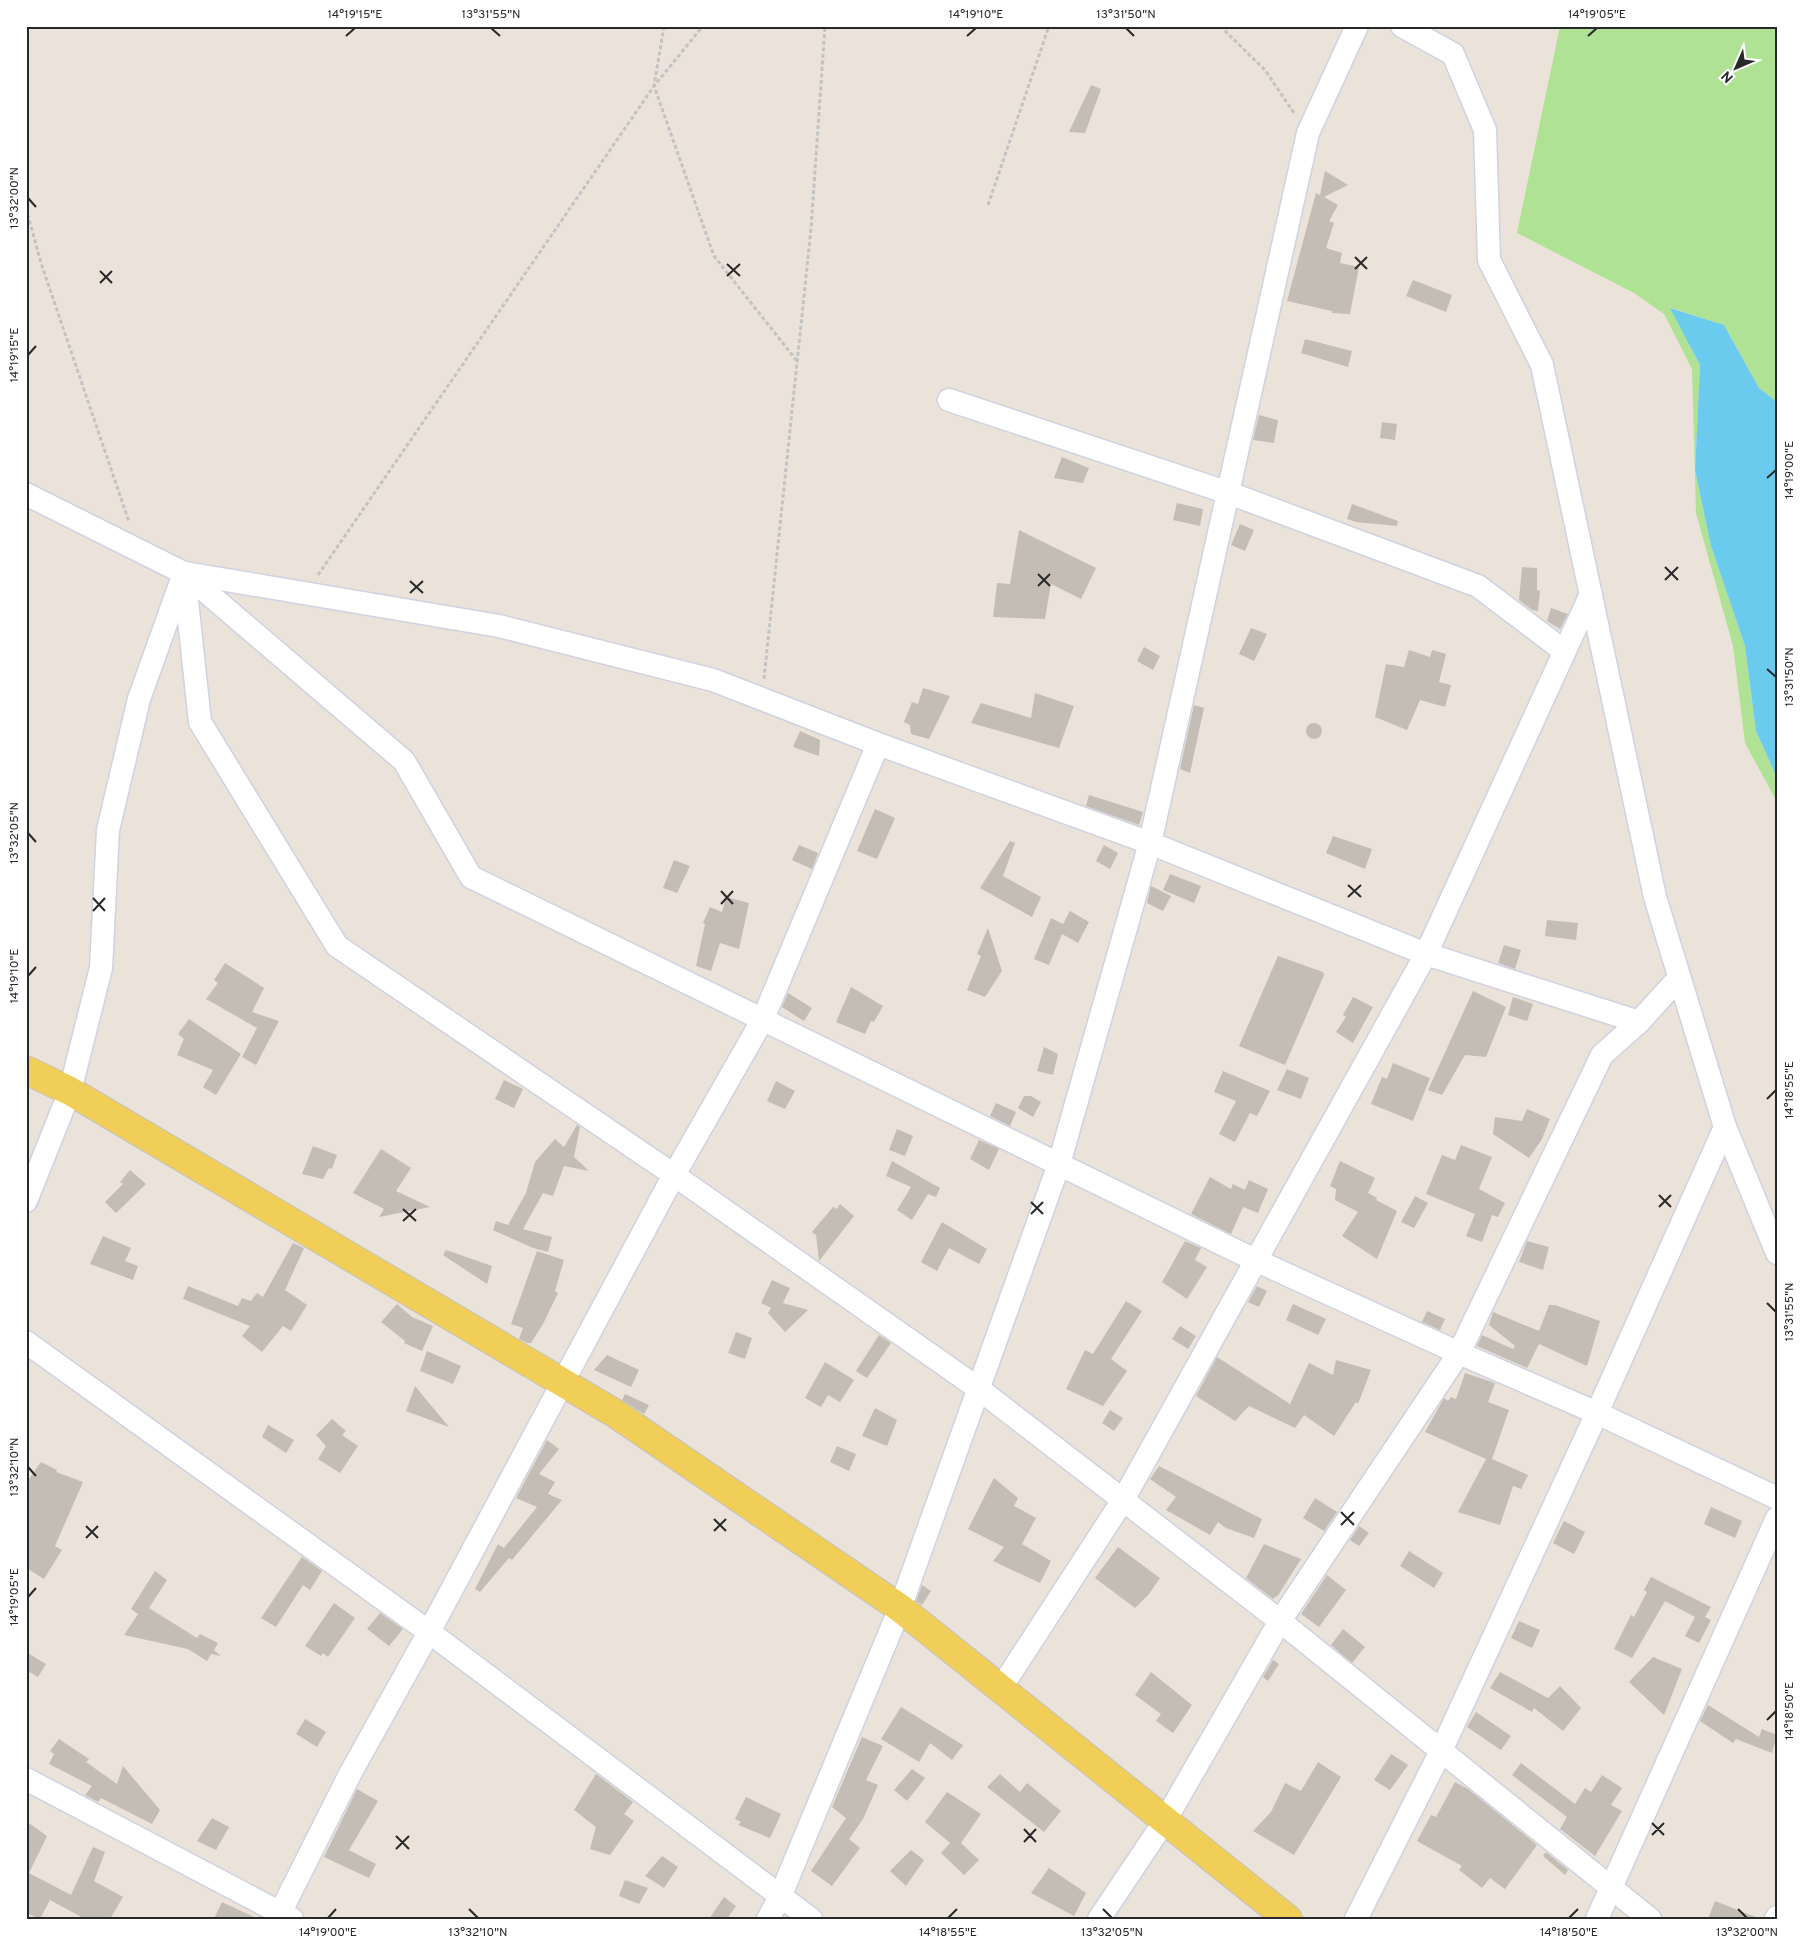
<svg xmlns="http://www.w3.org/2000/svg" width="1803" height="1945" font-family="Overpass,sans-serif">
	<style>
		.green { fill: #afe295 }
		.water { fill: #6bcbef }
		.building { fill: #c3bdb6 }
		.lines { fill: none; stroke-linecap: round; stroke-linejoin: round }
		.minor-casing { stroke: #cfd2e1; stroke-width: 25 }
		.major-casing { stroke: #c3c3c3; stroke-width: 30 }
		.path { stroke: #c3c3c3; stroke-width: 3; stroke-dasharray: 4 2.5; stroke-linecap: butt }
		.minor { stroke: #fff; stroke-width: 22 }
		.major { stroke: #f1ce58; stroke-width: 28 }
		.ticks { fill: none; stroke: #282828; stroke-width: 2 }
		.neatline { fill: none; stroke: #282828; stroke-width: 2 }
		.ticks-label { font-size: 12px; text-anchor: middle; fill: #282828 }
	</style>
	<rect width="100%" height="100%" fill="#ebe3d9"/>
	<path class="green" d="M1560,26H1777V402L1759,388L1724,325L1671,308L1700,365L1695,470L1711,546L1745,646L1756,731L1777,778V802L1745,743L1733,646L1696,513L1692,369L1664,314L1634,293L1517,233Z"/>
	<path class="water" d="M1670,308L1724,325L1759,388L1777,402V778L1756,731L1745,646L1711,546L1695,470L1700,365Z"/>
	<g class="building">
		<path d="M1091,85L1101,89L1085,133L1069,132Z"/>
		<path d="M1325,171L1348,185L1324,197L1338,205L1329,221L1334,223L1326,248L1342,253L1340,263L1359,267L1350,314L1332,313V311L1287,301L1316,193L1320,195Z"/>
		<path d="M1413,280L1452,295L1446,312L1406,296Z"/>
		<path d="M1305,339L1352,351L1348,367L1301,353Z"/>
		<path d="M1259,415L1278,420L1274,443L1253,440Z"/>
		<path d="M1382,422L1397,424L1395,440L1380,438Z"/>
		<path d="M1062,457L1089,468L1083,483L1054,478Z"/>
		<path d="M1177,503L1203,509L1200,526L1173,520Z"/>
		<path d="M1352,504L1398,521L1397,526L1356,522L1347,519Z"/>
		<path d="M1240,524L1254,530L1245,551L1231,545Z"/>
		<path d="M1019,530L1096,568L1081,599L1051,584L1045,619L993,617L997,583L1010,584Z"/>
		<path d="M1522,567L1537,568V590L1540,591L1538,611L1532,610L1519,600Z"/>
		<path d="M1551,608L1568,614L1560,629L1547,621Z"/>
		<path d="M1251,628L1267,634L1254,661L1239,654Z"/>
		<path d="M1144,647L1160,656L1153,670L1137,661Z"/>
		<path d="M1409,650L1430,657L1432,650L1446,654L1439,682L1451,685L1445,707L1420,700L1407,730L1375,717L1386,664L1404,667Z"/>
		<path d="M923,688L950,696L929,739L911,734L910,725L904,722L912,702L918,704Z"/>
		<path d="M1035,693L1074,706L1059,748L971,723L981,703L1031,718Z"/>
		<path d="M1194,705L1204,708L1190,773L1180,769Z"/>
		<circle cx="1314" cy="731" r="8"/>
		<path d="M800,731L820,740L819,756L793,747Z"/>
		<path d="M1089,795L1143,812L1139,825L1086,806Z"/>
		<path d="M875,809L895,818L877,859L857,851Z"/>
		<path d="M1333,836L1372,849L1365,869L1326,853Z"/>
		<path d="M1010,841L1015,843L1003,876L1041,897L1032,917L980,888Z"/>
		<path d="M799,845L818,853L812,869L792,860Z"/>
		<path d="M1104,845L1118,853L1110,869L1096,861Z"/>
		<path d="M674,860L690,866L677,893L663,888Z"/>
		<path d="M1170,874L1201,886L1194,903L1163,890Z"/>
		<path d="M1151,886L1171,896L1163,911L1147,903Z"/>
		<path d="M726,897L749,903L739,949L720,943L711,971L696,966L705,924L703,923L710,907L722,912Z"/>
		<path d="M1070,911L1089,922L1078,943L1062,934L1049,965L1034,959L1051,918L1063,924Z"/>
		<path d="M1547,920L1578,923L1576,940L1545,936Z"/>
		<path d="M988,928L1002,971L985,997L967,990L981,956L977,954Z"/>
		<path d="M1504,945L1521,950L1515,969L1498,963Z"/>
		<path d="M1278,956L1323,972L1324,975L1285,1065L1239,1046Z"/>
		<path d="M225,963L264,988L252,1012L279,1021L256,1065L242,1057L257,1028L206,999L218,983L214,980Z"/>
		<path d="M851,987L883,1006L874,1022L871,1021L865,1034L836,1022Z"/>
		<path d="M1473,991L1506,1007L1486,1057L1465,1055L1442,1095L1428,1090Z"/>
		<path d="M788,993L812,1008L804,1021L782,1007Z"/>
		<path d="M1353,997L1373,1007L1353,1043L1336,1032L1346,1017L1343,1015Z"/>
		<path d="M1513,997L1533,1004L1527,1021L1508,1015Z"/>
		<path d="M189,1019L241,1054L216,1095L203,1087L213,1070L177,1055L184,1039L178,1034Z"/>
		<path d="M1044,1047L1058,1054L1053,1075L1037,1071Z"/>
		<path d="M1393,1063L1430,1078L1413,1121L1371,1104L1382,1077L1387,1079Z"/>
		<path d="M1287,1069L1309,1078L1301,1099L1277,1090Z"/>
		<path d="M1223,1071L1270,1091L1257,1116L1250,1113L1235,1142L1219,1134L1236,1101L1214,1092Z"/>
		<path d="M504,1080L523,1089L514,1108L495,1099Z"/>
		<path d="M776,1081L795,1091L785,1109L767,1101Z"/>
		<path d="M1024,1096H1031L1041,1102L1033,1117L1018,1108Z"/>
		<path d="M996,1103L1016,1112L1010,1126L990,1116Z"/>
		<path d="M1527,1109L1550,1119L1542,1139L1529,1158L1493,1134L1495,1117L1522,1121Z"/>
		<path d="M577,1125L580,1127L574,1157L589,1171L564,1166L553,1196L543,1193L523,1229L552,1237L548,1252L533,1248L493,1230L496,1221L508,1225L526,1193L535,1162L555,1139L564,1147Z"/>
		<path d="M897,1129L913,1136L905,1156L889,1150Z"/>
		<path d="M979,1140L999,1149L989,1170L970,1159Z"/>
		<path d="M1461,1145L1492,1157L1479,1189L1505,1203L1498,1217L1492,1215L1482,1242L1466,1236L1475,1214L1426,1194L1442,1155L1455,1160Z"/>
		<path d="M313,1146L337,1155L332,1169L329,1168L323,1179L302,1174Z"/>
		<path d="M381,1149L411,1168L396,1191L430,1207L379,1217L384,1209L353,1193Z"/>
		<path d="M892,1161L940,1188L936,1197L928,1194L912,1220L897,1210L911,1187L886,1176Z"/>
		<path d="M1340,1161L1375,1178L1368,1193L1377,1198L1376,1200L1397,1211L1377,1259L1342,1236L1358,1212L1335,1200L1336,1189L1330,1186Z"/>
		<path d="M130,1170L146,1184L116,1213L105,1202L123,1184L120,1182Z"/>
		<path d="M1210,1177L1231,1189L1233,1184L1245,1190L1249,1180L1268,1189L1258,1213L1243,1207L1231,1234L1191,1214Z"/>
		<path d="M1415,1196L1428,1203L1414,1228L1401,1222Z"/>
		<path d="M840,1204L854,1216L819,1261L816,1235L812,1232L833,1207L837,1209Z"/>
		<path d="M942,1222L987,1249L979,1264L949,1248L937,1271L921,1262Z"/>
		<path d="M103,1236L131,1248L125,1261L138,1266L133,1280L90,1264Z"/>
		<path d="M1185,1241L1201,1248L1195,1260L1207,1267L1187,1299L1162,1282Z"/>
		<path d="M1527,1241L1549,1247L1543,1270L1519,1262Z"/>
		<path d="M293,1243L304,1248L285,1290L307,1305L291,1331L283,1326L262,1352L242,1336L250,1326L183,1299L188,1286L238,1306L242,1298L251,1301L257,1293L263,1297Z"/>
		<path d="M446,1250L492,1266L487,1284L443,1255Z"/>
		<path d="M537,1251L564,1260L557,1284L555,1291L558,1293L543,1324L531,1343H527L519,1339L523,1328L511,1324Z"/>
		<path d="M772,1280L790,1288L783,1303L808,1310L785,1332L768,1313L771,1308L761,1303Z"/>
		<path d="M1257,1286L1267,1291L1259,1307L1248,1302Z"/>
		<path d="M1126,1301L1142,1311L1111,1359L1127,1371L1103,1406L1066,1389L1085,1350L1093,1354Z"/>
		<path d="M397,1304L412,1317L433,1326L422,1351L404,1343L405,1341L381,1322Z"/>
		<path d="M1293,1304L1326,1319L1318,1335L1286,1320Z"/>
		<path d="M1549,1305H1555L1600,1321L1587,1366L1539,1344L1527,1368L1477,1346L1482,1335L1513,1349L1515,1346L1489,1325L1493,1312L1539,1331Z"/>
		<path d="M1427,1311L1445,1319L1440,1330L1422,1322Z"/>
		<path d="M1180,1326L1196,1336L1188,1349L1172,1339Z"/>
		<path d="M736,1332L752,1338L745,1359L728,1353Z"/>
		<path d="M879,1335L891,1343L867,1378L856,1371Z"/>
		<path d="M427,1351L461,1366L453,1384L420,1371Z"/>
		<path d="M607,1355L639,1370L631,1387L594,1370Z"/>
		<path d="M1217,1357L1290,1404L1309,1363L1333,1375L1336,1360L1371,1370L1358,1404L1356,1402L1334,1436L1304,1415L1295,1428L1249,1406L1235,1421L1196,1396Z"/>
		<path d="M825,1362L854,1380L840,1402L828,1395L821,1407L805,1398Z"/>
		<path d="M1465,1373L1495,1383L1488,1402L1509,1410L1492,1459L1528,1475L1521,1489L1513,1486L1500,1525L1458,1512L1486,1459L1425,1432L1444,1398L1448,1401L1451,1397L1456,1399Z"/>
		<path d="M415,1386L449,1427L406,1411Z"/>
		<path d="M625,1394L649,1405L644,1414L622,1400Z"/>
		<path d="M875,1408L897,1420L887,1446L862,1436Z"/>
		<path d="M1110,1410L1123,1418L1114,1431L1102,1423Z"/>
		<path d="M332,1419L346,1431L342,1435L358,1446L340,1473L318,1459L326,1446L316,1435Z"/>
		<path d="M268,1425L294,1440L286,1453L262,1437Z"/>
		<path d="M547,1440L559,1449L539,1474L555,1482L548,1494L562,1500L512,1560L509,1558L480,1592L475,1589L498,1544L504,1548L537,1507L516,1498Z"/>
		<path d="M837,1446L856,1454L849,1471L830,1462Z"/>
		<path d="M41,1462L57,1470L56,1472L83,1482L55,1546L62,1550L44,1579L26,1568V1483Z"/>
		<path d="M1159,1466L1262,1519L1254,1538L1226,1528L1218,1522L1210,1535L1166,1510L1176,1497L1150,1479Z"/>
		<path d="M994,1478L1018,1498L1014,1506L1036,1518L1022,1544L1051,1561L1040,1583L993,1561L1004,1547L968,1529Z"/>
		<path d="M1315,1498L1337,1512L1324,1531L1303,1518Z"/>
		<path d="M1711,1507L1742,1521L1735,1538L1704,1524Z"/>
		<path d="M1564,1521L1585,1532L1574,1554L1553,1543Z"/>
		<path d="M1359,1526L1369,1533L1359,1546L1350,1540Z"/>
		<path d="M1264,1544L1301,1559L1277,1597L1276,1596L1273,1599L1246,1578Z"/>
		<path d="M1118,1547L1160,1578L1149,1594L1135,1608L1095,1578Z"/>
		<path d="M1409,1551L1443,1573L1434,1588L1400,1566Z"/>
		<path d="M302,1557L322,1571L310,1590L303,1585L276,1627L261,1618Z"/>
		<path d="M155,1571L167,1580L149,1608L197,1638L200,1634L218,1643L214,1650L221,1656L211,1654L207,1661L188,1649L124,1635L138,1614L131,1609Z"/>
		<path d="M1327,1575L1346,1590L1319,1627L1301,1614Z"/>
		<path d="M1651,1577L1711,1607L1705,1617L1711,1620L1699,1643L1685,1636L1695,1617L1665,1601L1632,1658L1614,1649L1631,1615L1634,1617L1647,1592L1644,1590Z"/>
		<path d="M922,1585L931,1591L922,1605L916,1601Z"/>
		<path d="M334,1603L355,1618L328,1657L323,1653L321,1656L305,1646Z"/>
		<path d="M380,1613L403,1629L389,1646L367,1629Z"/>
		<path d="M1519,1621L1540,1630L1532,1648L1511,1638Z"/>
		<path d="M1343,1629L1365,1647L1352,1663L1331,1645Z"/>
		<path d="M26,1652L46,1664L38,1677L26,1670Z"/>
		<path d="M1653,1657L1682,1669L1664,1715L1629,1682Z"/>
		<path d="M1273,1660L1279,1664L1268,1681L1263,1677Z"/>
		<path d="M1151,1672L1192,1705L1173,1733L1156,1721L1161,1714L1135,1695Z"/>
		<path d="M1500,1672L1548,1698L1560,1686L1581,1708L1563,1731L1534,1708L1532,1712L1490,1688Z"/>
		<path d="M1708,1705L1759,1737L1762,1729L1777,1735L1772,1753L1736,1739L1733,1743L1700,1721Z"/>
		<path d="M901,1707L963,1745L952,1760L930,1743L919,1762L881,1739Z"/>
		<path d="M1476,1712L1511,1736L1501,1750L1467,1727Z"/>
		<path d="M305,1719L326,1732L317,1747L296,1734Z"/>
		<path d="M862,1737L883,1746L866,1780L878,1785L863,1819L849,1839L860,1848L832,1886L811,1871L846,1818L832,1807Z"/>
		<path d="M59,1739L89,1759L86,1762L117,1784L123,1766L160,1810L152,1824L101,1798L98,1802L85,1795L92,1786L49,1764L54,1754L50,1751Z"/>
		<path d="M1391,1754L1408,1765L1390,1790L1374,1780Z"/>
		<path d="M1318,1762L1341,1777L1294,1855L1253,1831L1271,1812L1285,1783L1301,1791Z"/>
		<path d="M1521,1763L1575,1804L1585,1788L1591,1792L1602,1775L1622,1788L1611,1805L1622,1811L1595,1856L1560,1829L1567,1817L1512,1775Z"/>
		<path d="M912,1769L925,1778L907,1801L894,1790Z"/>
		<path d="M596,1774L633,1802L624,1814L634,1821L610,1855L590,1849L596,1827L574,1810Z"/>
		<path d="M1000,1774L1020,1792L1027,1783L1061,1811L1044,1832L987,1787Z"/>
		<path d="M1455,1782L1468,1789L1537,1845L1505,1889L1490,1878L1482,1888L1459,1870L1462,1866L1417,1841L1431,1815L1436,1817Z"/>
		<path d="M357,1789L378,1801L349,1850L376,1864L369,1878L324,1857Z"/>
		<path d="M947,1792L981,1814L961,1843L979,1860L964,1875L941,1853L950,1843L925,1822Z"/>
		<path d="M746,1797L781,1814L770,1838L738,1825L741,1822L735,1819Z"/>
		<path d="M212,1818L229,1827L216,1850L197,1841Z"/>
		<path d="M26,1821L47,1836L29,1873L71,1895L93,1847L105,1852L94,1881L123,1897L110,1919H85L50,1900L40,1919L26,1913Z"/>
		<path d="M911,1850L924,1860L906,1886L890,1871Z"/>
		<path d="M1546,1852L1568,1870L1565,1875L1543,1856Z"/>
		<path d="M662,1856L678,1867L664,1888L645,1876Z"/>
		<path d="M1049,1868L1086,1893L1074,1916L1031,1893Z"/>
		<path d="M625,1880L648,1888L639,1904L619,1896Z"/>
		<path d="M724,1897L736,1906L727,1919H709Z"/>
		<path d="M1715,1901L1758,1918V1919H1708Z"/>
		<path d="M222,1902L258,1919H214Z"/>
	</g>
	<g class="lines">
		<defs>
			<g id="minor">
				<path d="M1402,26L1453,54L1485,130L1489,260L1542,365L1655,897L1725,1127L1777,1253"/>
				<path d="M949,400L1229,493L1478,586L1564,651"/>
				<path d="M26,494L184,573L404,761L471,877L1255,1260L1459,1353L1597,1413L1777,1498"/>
				<path d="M184,573L200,722L337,946L674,1175L979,1389L1280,1621L1650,1919"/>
				<path d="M185,573L499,626L713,680L878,744L1150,843L1426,954L1639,1022"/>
				<path d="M26,1201L70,1091L101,968L108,830L139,699L182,579"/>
				<path d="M26,1342L429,1632L811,1919"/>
				<path d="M1001,1688L1123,1500L1426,954L1591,594"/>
				<path d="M26,1779L292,1919"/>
				<path d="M277,1919L350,1774L429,1632L674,1175L763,1019L878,744"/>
				<path d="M768,1919L780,1897L900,1608L1059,1164L1150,843L1308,133L1357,26"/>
				<path d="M1099,1919L1166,1819L1280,1621L1459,1353L1602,1055L1639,1022L1679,978"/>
				<path d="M1356,1919L1441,1751L1597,1413L1725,1127"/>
				<path d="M1597,1919L1777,1518"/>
				<path d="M1776,1919L1777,1917"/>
			</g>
			<path id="major" d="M26,1070L70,1091L616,1414L900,1608L1288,1919"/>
		</defs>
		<use href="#minor" class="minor-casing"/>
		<use href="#major" class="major-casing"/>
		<g class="path">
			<path d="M664,26L654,86L714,256L797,361"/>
			<path d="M1220,26L1265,70L1294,113"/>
			<path d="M988,205L1049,26"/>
			<path d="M26,208L41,263L129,522"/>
			<path d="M318,575L654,86L703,26"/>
			<path d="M764,679L811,229L825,26"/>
		</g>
		<use href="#minor" class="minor"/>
		<use href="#major" class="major"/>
	</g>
	<path class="ticks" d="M491,28L500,36M1126,28L1134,36M346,36L355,28M967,36L976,28M1588,36L1597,28M28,198L36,207M1355,257L1367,269M727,264L740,276M1355,269L1367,257M100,271L112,283M727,276L740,264M100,283L112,271M28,355L36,346M1767,478L1776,470M1665,567L1678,580M1038,574L1050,586M1665,580L1678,567M410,581L423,593M1038,586L1050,574M410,593L423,581M1767,669L1776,677M28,833L36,842M1348,885L1361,897M721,891L733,904M1348,897L1361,885M93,898L105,911M721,904L733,891M93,911L105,898M28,976L36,967M1767,1099L1776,1090M1659,1195L1671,1207M1031,1202L1043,1214M1659,1207L1671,1195M403,1209L416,1221M1031,1214L1043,1202M403,1221L416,1209M1767,1303L1776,1312M28,1467L36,1476M1341,1512L1354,1525M714,1519L726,1531M1341,1525L1354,1512M86,1526L98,1538M714,1531L726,1519M86,1538L98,1526M28,1597L36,1588M1767,1720L1776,1711M1652,1823L1664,1835M1024,1829L1036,1842M1652,1835L1664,1823M396,1836L409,1849M1024,1842L1036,1829M396,1849L409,1836M469,1909L478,1918M1103,1909L1112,1918M1738,1909L1747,1918M328,1918L336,1909M948,1918L957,1909M1569,1918L1578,1909"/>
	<rect width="1803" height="1945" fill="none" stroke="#ffffff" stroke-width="55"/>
	<g transform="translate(1736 68) rotate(225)" stroke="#ffffff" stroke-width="4" paint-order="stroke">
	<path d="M0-4L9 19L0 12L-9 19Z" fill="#282828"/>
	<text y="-8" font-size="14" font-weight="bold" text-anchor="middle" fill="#282828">N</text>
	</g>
	<rect x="28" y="28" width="1748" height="1890" class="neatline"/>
	<g class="ticks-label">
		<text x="355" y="18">14°19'15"E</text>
		<text x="491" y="18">13°31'55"N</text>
		<text x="976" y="18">14°19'10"E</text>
		<text x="1126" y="18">13°31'50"N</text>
		<text x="1597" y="18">14°19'05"E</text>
		<text transform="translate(14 198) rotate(-90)" y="4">13°32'00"N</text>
		<text transform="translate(14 355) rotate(-90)" y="4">14°19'15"E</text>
		<text transform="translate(1789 470) rotate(-90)" y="4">14°19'00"E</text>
		<text transform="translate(1789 677) rotate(-90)" y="4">13°31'50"N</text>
		<text transform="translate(14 833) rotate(-90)" y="4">13°32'05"N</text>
		<text transform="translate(14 976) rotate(-90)" y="4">14°19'10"E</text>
		<text transform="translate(1789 1090) rotate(-90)" y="4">14°18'55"E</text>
		<text transform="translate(1789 1312) rotate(-90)" y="4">13°31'55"N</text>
		<text transform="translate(14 1467) rotate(-90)" y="4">13°32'10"N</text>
		<text transform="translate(14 1597) rotate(-90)" y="4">14°19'05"E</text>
		<text transform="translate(1789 1711) rotate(-90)" y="4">14°18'50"E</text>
		<text x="328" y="1936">14°19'00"E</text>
		<text x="478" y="1936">13°32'10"N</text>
		<text x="948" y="1936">14°18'55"E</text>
		<text x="1112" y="1936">13°32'05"N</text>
		<text x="1569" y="1936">14°18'50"E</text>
		<text x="1747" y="1936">13°32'00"N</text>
	</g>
</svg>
